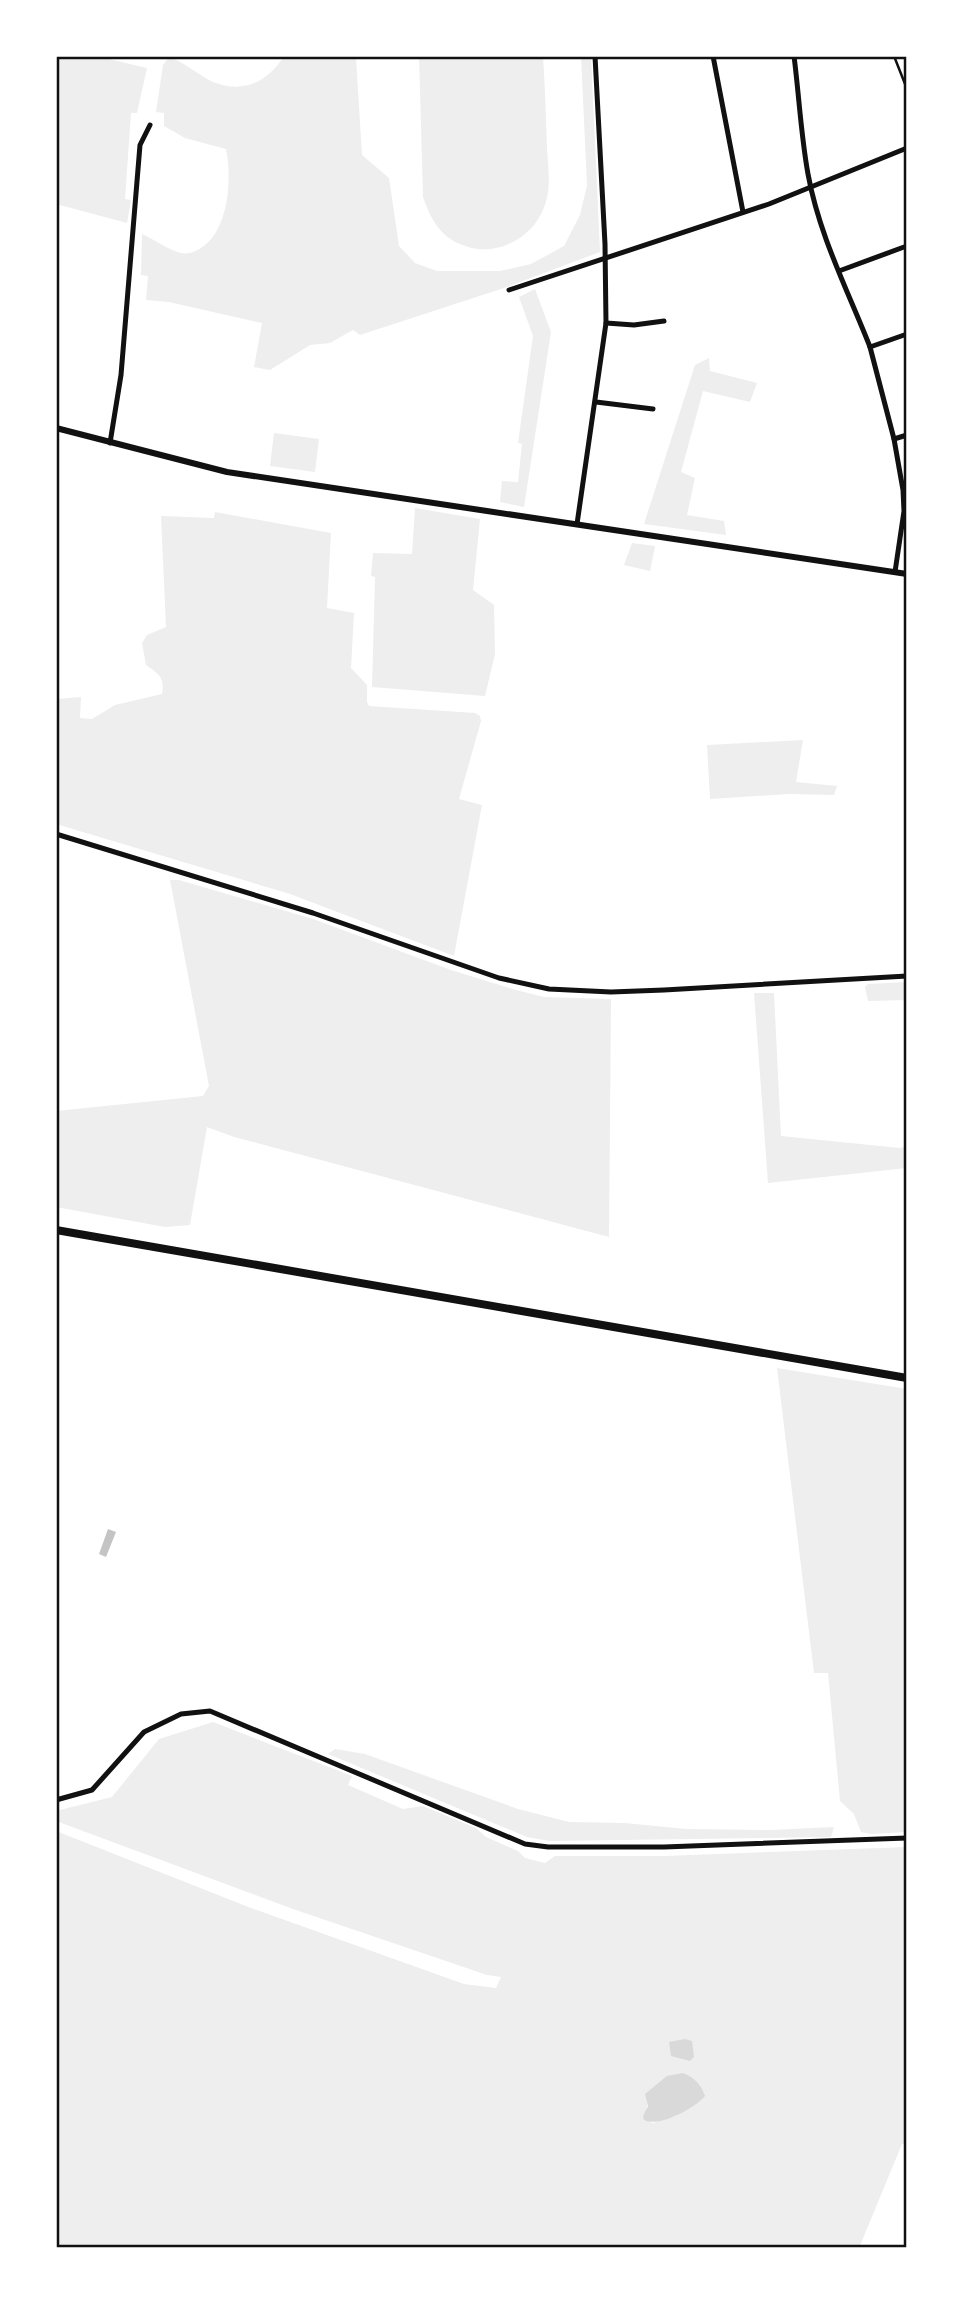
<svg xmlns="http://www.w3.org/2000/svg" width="963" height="2304" font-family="'Playfair Display',serif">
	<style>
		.green { fill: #eee; fill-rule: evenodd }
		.water { fill: #d9d9d9 }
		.building { fill: #c4c4c4 }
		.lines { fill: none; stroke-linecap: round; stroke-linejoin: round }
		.service { stroke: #111; stroke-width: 2.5 }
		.minor { stroke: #111; stroke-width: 5 }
		.tertiary { stroke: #111; stroke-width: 6 }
		.primary { stroke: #111; stroke-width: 8 }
		.neatline { fill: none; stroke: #111; stroke-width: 2.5 }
	</style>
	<rect width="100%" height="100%" fill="#fff"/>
	<g class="green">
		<path d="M56,56H96L147,68L137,113H131L125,199L131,200L127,223L56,204Z"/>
		<path d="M284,56L356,57L362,155L389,178L399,246L415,263L437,271H500L531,264L564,246L580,215L587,185L581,56H591L600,252L507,287L360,335L353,330L330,343L310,345L270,370L254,367L262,323L169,302L146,300L148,276L141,275L142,234C154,239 168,250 181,253C190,255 199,250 205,245C229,226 232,177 226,149L185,138L164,126V113L156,112L163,65L169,57C186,63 198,75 213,82C243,94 268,82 284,56Z"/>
		<path d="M419,56H543C545,87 546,117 547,148C548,165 551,185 546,201C538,233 504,255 472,248C443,241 432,223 423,197Z"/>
		<path d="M535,289L551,332L524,507L500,502L502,481L518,482L522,444L518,443L533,336L519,297Z"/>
		<path d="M709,358L710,371L757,383L750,402L703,391L681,472L695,478L687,515L724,521L726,535L644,524L695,365Z"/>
		<path d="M274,433L319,439L315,472L270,466Z"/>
		<path d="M415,508L480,519L473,590L494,605L495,654L485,696L372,687L375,577L371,576L373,553L412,554Z"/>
		<path d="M215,512L331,533L327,608L354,613L351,668L367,685V702L369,706L475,713L480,716L481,721L459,799L482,805L454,956L290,894L56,824V699L81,697L80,718L92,719L115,705L162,694C165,678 159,674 146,665L142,643L147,635L166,627L161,516L214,518Z"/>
		<path d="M632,543L655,546L650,571L624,565Z"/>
		<path d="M803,740L796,782L837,786L834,795L789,794L710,799L707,745Z"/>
		<path d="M170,880H179L313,919L451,970L516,990L544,997L611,999L609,1237L234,1137L207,1127L190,1225L165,1227L56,1207V1111L203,1096L209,1086Z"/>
		<path d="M907,982V1000L868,1001L865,987L868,984Z"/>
		<path d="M754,993H774L781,1136L900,1148L907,1146V1168L768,1183Z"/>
		<path d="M777,1368L907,1389V1832L871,1834L861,1832L854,1814L840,1801L828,1673H814Z"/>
		<path d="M213,1722L352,1776L348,1785L403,1809L423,1806L476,1828L486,1837L518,1851L525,1858L545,1863L555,1856H664L907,1847V2144H902L859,2248H56V1831L251,1908L464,1984L496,1988L501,1977L487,1975L293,1909L56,1821V1811L112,1797L159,1739ZM682,2073L676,2116L653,2123L645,2120C645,2100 659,2075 682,2073Z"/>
		<path d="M335,1749L365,1754L518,1809L569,1822L625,1823L686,1829L771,1830L834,1827L831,1837L550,1841L527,1837L328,1754Z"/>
	</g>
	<g class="water">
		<path d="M685,2039L692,2041L694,2057L690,2061L671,2056L669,2042Z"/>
		<path d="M682,2073C693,2076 701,2084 705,2096C695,2108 659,2128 644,2120L643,2116L648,2106L645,2094L667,2076Z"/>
	</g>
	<path class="building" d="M108,1529L116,1532L106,1557L99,1554Z"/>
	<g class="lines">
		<path class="service" d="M894,56L907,89"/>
		<g class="minor">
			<path d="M713,56L743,212"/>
			<path d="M794,56C799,95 801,136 808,174C819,235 848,291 870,347L907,334"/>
			<path d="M839,271L904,247"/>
			<path d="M509,290L769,204L907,148"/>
			<path d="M606,323L634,325L664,321"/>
			<path d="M870,347L894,439L907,435"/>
			<path d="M596,402L653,409"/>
			<path d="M894,439L903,490L904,511L895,572"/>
			<path d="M110,443L121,375L140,145L150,125"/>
			<path d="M577,524L606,323L605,244L595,56"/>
			<path d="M56,834L313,913L499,978L549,989L611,992L664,990L907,976"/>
			<path d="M56,1800L92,1790L144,1732L181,1714L210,1711L525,1844L548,1847H664L907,1838"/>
		</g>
		<path class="tertiary" d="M56,428L227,472L907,574"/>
		<path class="primary" d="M56,1230L907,1378"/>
	</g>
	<rect width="963" height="2304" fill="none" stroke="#ffffff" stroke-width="116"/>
	<rect x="58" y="58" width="847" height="2188" class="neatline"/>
</svg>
